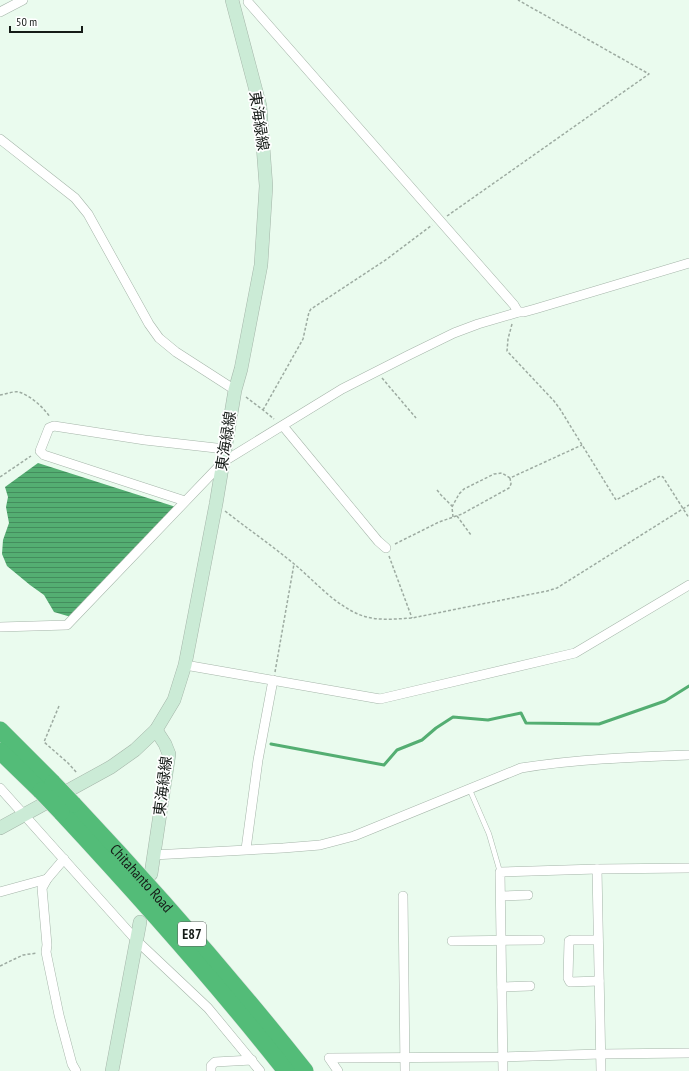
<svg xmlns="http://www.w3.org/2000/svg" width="689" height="1071" font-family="'PT Sans Narrow','Noto Sans JP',sans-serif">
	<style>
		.water { fill: url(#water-rules) }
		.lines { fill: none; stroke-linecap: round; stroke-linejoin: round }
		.stream { stroke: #54ae72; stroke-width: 3 }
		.lane-casing { stroke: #a5b5a9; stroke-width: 5.5 }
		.street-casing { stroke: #a5b5a9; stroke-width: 10 }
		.secondary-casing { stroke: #a5b5a9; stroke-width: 14 }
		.highway-casing { stroke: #dedfdf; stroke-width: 18 }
		.path { stroke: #9daba1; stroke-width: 1.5; stroke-dasharray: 3 2; stroke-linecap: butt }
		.lane { stroke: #fff; stroke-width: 4.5 }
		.street { stroke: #fff; stroke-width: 9 }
		.secondary { stroke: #cbebd6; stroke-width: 13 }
		.highway { stroke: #53bc78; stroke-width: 17 }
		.highway-bridge-casing { stroke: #dedfdf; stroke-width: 18; stroke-linecap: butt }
		.highway-bridge { stroke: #53bc78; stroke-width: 17 }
		.labels { text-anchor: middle; stroke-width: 3.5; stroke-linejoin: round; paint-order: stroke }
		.shield { fill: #fff; stroke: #5b5f5d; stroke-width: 1 }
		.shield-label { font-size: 14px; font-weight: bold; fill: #151b17 }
		.street-label { font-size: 15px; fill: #151b17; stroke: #fff }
	</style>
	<defs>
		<pattern id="water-rules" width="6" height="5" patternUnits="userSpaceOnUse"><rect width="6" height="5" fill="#54ae72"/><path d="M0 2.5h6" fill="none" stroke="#448d5d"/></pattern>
	</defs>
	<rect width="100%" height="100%" fill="#eafbee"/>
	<path class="water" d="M38,463L176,507L71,617L54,612L44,595L30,585L7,566L2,554L3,540L9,523L6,507L8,497L5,487Z"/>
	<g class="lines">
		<path class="stream" d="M271,744L384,765L397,750L422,740L436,728L453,717L488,720L521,713L526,723L599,724L665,701L689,686"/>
		<defs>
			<path id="lane" d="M469,788L489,834L500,872"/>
			<g id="street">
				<path d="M248,2L514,305L518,312"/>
				<path d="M0,12L23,0"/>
				<path d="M0,139L75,198L88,214L149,324L159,338L176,352L235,390"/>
				<path d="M283,426L378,541L386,548"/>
				<path d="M185,501L44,455L40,451L49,428L54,426L145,440L225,449"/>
				<path d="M0,627L67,625L223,462L342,389L409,355L454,333L478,324L519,312H524L535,309L689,263"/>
				<path d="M185,665L380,699L575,653L689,585"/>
				<path d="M0,788L137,941L208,1008L260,1071"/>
				<path d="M246,849L258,760L273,680"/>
				<path d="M153,855L283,848L320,845L354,836L521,768C577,759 633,757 689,755"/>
				<path d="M64,859L47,879L42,888L47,945L46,952L59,1015L72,1064L76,1071"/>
				<path d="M597,869L601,1071"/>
				<path d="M0,892L47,879"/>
				<path d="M403,896L405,1071"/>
				<path d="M501,896L528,895"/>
				<path d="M598,940H571L569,941L568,978L570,982L599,981"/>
				<path d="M452,941L540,940"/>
				<path d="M502,987L530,986"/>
				<path d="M211,1071V1066L215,1062L252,1060"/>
				<path d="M338,1071L329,1058L503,1057L601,1054L689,1053"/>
				<path d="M503,1071L500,872L597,869L689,868"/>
			</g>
			<g id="secondary">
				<path d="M0,828L111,767L135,750L156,730L174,700L185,665L216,504L235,390L241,369L261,265L266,186L260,106L232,0"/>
				<path d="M151,874L169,754L165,744L156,730"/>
				<path d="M112,1071L140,922"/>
			</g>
			<g id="highway">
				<path d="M0,730L53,783"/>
				<path d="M0,751L41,791"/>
				<path id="s1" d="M73,804C154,890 231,978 305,1071"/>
				<path d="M61,812C139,896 215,981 286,1071"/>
			</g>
		</defs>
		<use href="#lane" class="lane-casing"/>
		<use href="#street" class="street-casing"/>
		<use href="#secondary" class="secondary-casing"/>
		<use href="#highway" class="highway-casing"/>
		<g class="path">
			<path d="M447,216L649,74L518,0"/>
			<path d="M512,324L508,339L507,351L554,401L560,409L616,500L660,476L663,477L689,518"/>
			<path d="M382,378L416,418"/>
			<path d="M0,395C6,394 13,391 19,392C31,396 43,407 50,417"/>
			<path d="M246,397L263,410L274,419"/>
			<path d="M263,410L303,339L309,312L311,309L387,259L432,225"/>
			<path d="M0,477L31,456"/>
			<path d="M437,490L441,495L452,506"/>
			<path d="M225,511C248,529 271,545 293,563C315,581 335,606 363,616C379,621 396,619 412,618L547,591L557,588L689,505"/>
			<path d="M457,516L471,535"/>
			<path d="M453,517L452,507L459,494L464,489L494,474L502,473L510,478"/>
			<path d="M395,544L439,522L462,514L509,488L511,484L510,478L582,445"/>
			<path d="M389,556L412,618"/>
			<path d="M275,672L294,564"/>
			<path d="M59,706L44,742L68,763L77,773"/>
			<path d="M0,966L23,955L37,953"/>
		</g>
		<use href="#lane" class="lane"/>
		<use href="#street" class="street"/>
		<use href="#secondary" class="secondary"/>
		<use href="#highway" class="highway"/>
		<defs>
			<g id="highway-bridge">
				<path d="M53,783L73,804"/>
				<path d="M41,791L61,812"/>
			</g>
		</defs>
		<use href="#highway-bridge" class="highway-bridge-casing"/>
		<use href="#highway-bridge" class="highway-bridge"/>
	</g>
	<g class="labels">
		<rect class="shield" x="178" y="922" width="28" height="24" rx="3"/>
		<g class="shield-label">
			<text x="192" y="939">E87</text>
		</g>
		<g class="street-label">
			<text transform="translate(259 121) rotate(82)" y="5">東海緑線</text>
			<text transform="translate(226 441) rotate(-81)" y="5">東海緑線</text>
			<text transform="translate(163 786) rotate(-83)" y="5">東海緑線</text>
			<text dy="5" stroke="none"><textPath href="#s1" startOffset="101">Chitahanto Road</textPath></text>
		</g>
	</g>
	<path d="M10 26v6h72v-6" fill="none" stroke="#151b17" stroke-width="2"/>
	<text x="16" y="26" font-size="12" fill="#151b17" stroke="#ffffff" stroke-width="3" paint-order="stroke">50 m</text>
</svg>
